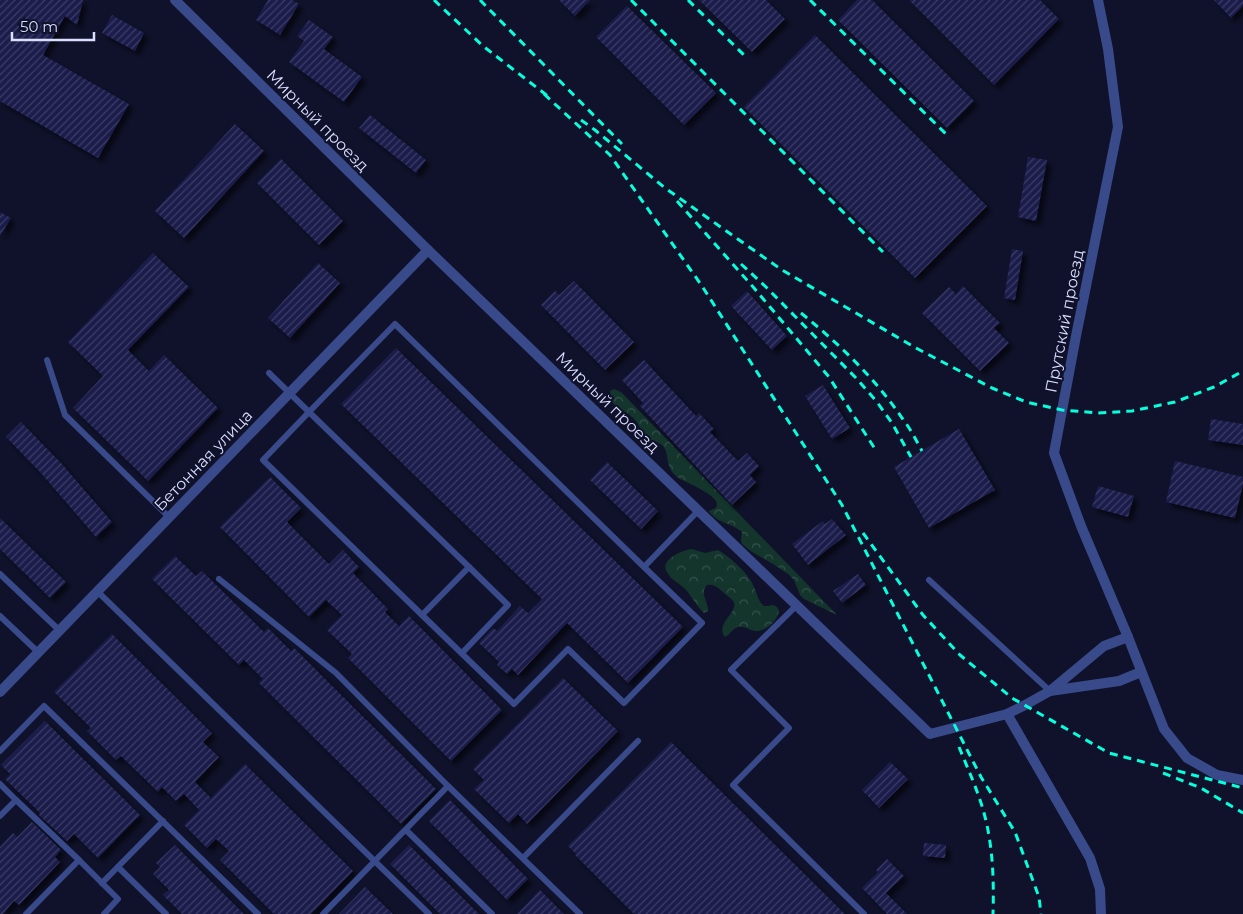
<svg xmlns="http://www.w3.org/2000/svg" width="1243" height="914" font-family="Montserrat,sans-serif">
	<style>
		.forest { fill: url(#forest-crowns) }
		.building { fill: url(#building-hatch); filter: url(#shadow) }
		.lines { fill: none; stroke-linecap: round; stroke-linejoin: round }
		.lane { stroke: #394a8b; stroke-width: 6 }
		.street { stroke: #394a8b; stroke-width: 10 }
		.rail { stroke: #06ffdc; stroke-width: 3; stroke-dasharray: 8 6; stroke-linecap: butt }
		.labels { text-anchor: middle; stroke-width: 4; stroke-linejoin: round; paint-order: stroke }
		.street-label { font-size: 16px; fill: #dadeff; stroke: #10122b }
	</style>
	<defs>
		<pattern id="forest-crowns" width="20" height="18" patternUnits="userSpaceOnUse" patternTransform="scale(1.25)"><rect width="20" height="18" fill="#13352c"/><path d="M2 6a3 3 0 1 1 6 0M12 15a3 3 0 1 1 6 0" fill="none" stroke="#35524c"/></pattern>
		<pattern id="building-hatch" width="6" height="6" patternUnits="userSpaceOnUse" patternTransform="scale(1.25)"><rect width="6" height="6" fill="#1b1d4c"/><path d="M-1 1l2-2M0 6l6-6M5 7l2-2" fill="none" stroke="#3c3d67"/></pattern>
		<filter id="shadow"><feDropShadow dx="4.5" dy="4.5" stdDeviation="2.5" flood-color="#0009"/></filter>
	</defs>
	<rect width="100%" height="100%" fill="#10122b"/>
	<g class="forest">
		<path d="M614,389L621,392L837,615L806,600L803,598L800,595L794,580L788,574L773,564L752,552L742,544L741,540L742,532C732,523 716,523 709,511L716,508C716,507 717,505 717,504C717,495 688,483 680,479C663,468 671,456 663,446C659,441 651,442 646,437C641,433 640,426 636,421C628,409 609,410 610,391Z"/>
		<path d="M692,549L705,553L718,550C730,557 748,573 753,585C757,592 757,600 764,606H768L773,605L777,607L779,611C777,621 766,632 755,631C749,630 744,626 739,627C733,628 730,634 725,637C714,623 741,611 733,601C731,598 727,596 724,593C718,588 715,584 707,585C699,594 709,602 708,611L704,613C696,606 692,596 684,588C679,583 671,580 667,572C659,560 682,550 692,549Z"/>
	</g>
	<g class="building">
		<path d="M0,0H83L77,25L65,16L43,55L129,104L98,158L0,101Z"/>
		<path d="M268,0H292L299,4L280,35L256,20Z"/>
		<path d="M559,0H590L575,16Z"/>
		<path d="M699,0H766L785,19L752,52Z"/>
		<path d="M857,0H872L974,101L947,128L838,20Z"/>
		<path d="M909,0H1040L1059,19L994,85Z"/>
		<path d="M1214,0H1243V6L1231,18Z"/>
		<path d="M627,6L716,93L684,125L596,37Z"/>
		<path d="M112,15L144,33L135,51L102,33Z"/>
		<path d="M309,20L333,37L324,49L362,77L344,102L289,62L304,41L297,36Z"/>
		<path d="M815,35L987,206L915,278L744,107Z"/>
		<path d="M370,115L426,160L416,173L359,128Z"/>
		<path d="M235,124L264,151L184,238L155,211Z"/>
		<path d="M1028,157L1047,160L1036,221L1018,217Z"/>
		<path d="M281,159L343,221L319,245L257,183Z"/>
		<path d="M0,212L11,218L0,236Z"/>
		<path d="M1012,249L1023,251L1015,300L1004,298Z"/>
		<path d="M153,253L189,287L128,350L149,371L164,355L218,408L148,481L73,408L103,376L68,342Z"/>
		<path d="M318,263L340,283L290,338L268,318Z"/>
		<path d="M574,281L634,342L605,370L541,305L555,291L559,295Z"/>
		<path d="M963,286L1000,323L994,328L1009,343L980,371L922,313L949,287L956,294Z"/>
		<path d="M747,291L787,336L772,350L731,306Z"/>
		<path d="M396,348L683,627L628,683L567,623L518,675L512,669L507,674L497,665L499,662L479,643L493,628L497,631L520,606L528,613L542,599L341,404Z"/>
		<path d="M644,360L696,416L699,413L714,429L710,432L738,461L747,453L759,466L750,475L756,482L732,505L640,406L643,403L622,380Z"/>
		<path d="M823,385L850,428L832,439L805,396Z"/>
		<path d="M1211,419L1243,424V445L1208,440Z"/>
		<path d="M21,422L61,463L112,522L96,537L40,472L6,437Z"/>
		<path d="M959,429L995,490L929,528L894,467Z"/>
		<path d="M1175,461L1243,477V484L1235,518L1166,502Z"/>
		<path d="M607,462L658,511L641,529L590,480Z"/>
		<path d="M270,477L301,508L287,522L329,564L343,550L359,567L353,573L388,609L385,612L399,626L409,616L502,710L451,761L348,658L352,654L327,630L342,615L326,600L309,617L220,527Z"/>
		<path d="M1098,486L1134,496L1128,517L1092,507Z"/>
		<path d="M0,518L66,582L50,598L0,549Z"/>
		<path d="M832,519L846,535L808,565L792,544L823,521L825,524Z"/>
		<path d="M175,556L196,576L202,571L264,632L268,628L291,651L294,648L436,789L401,824L259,683L263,679L244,660L239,665L152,579Z"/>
		<path d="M858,574L866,585L842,603L833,591Z"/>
		<path d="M112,634L212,733L203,742L219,757L195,782L211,798L245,764L353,871L311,914H274L220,860L229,851L216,839L207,848L184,825L199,810L184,794L176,801L162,787L158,792L121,756L116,760L87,731L91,728L54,692Z"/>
		<path d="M563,678L618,731L527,824L518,814L509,823L474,789L484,780L473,769Z"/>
		<path d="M45,721L140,815L98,858L74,834L67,841L39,815L40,813L5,779L10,774L1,765Z"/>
		<path d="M671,742L845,914H634L575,855L576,854L568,846Z"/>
		<path d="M890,762L908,779L879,808L862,790Z"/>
		<path d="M450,800L528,879L507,900L429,821Z"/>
		<path d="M32,822L61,850L55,857L60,862L19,905L14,901L3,914H0V847L13,833L17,837Z"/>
		<path d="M924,843L946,845L945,858L923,856Z"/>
		<path d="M175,845L244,914H182L163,895L169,890L153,874L160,867L156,863Z"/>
		<path d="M409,845L479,914H440L390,864Z"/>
		<path d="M887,859L904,876L886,893L907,914H887L862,888L878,872L876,870Z"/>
		<path d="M365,887L393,914H339Z"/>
		<path d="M540,890L564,914H517Z"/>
	</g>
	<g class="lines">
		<g class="lane">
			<path d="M47,360L65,415L169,517"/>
			<path d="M269,373L309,412L263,460L422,615"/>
			<path d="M644,567L702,623L624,703L568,649L514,704L422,615L469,567L309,412L395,324L644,567L698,511"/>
			<path d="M0,574L59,630"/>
			<path d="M219,579L336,673L448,786"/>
			<path d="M929,580L1050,691"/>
			<path d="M97,591L429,914"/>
			<path d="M797,605L731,670L789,728L733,785L864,914"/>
			<path d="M0,616L38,652"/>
			<path d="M462,653L508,605L469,567"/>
			<path d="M0,751L44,706L258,914"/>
			<path d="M0,784L16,800"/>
			<path d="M0,816L16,800L79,860L26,914"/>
			<path d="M406,830L492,914"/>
			<path d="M523,858L638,741"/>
			<path d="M79,860L118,899L104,914"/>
			<path d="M118,867L166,914"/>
			<path d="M102,883L163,821"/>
			<path d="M323,914L448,786L580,914"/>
		</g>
		<g class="street">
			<path d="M175,0L428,250L930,734L1007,714L1025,705L1050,691"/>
			<path d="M1098,0L1108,49L1118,127L1076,336L1054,453L1081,526L1128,637L1164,729L1187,758L1217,775L1243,780"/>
			<path d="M1128,637L1104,646L1050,691L1119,681L1141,672"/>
			<path d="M0,692L428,250"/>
			<path d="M1007,714L1090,858L1100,889L1101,914"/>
		</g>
		<g class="rail">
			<path d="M434,0L483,46L549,97"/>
			<path d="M480,0L622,144"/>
			<path d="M631,0L883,252"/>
			<path d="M688,0L747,58"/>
			<path d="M810,0L948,136"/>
			<path d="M544,94L610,155L702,286L842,505L981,777L1015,832L1039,897L1041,914"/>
			<path d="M581,120L595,130L665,188L782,270L916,348L992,388L1026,402L1062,410L1098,413L1132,411L1175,402L1214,387L1243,371"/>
			<path d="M677,201L754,288L829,377L875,449"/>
			<path d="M741,264L766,287L856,378L877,402L892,423L911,457"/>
			<path d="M801,313C838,343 875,378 902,418C910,428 916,440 922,451"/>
			<path d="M863,533L923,615L960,655L1012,698L1109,753L1243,788"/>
			<path d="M959,747C968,769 978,791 984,813C993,846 994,880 993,914"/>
			<path d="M1163,773L1201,788L1243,813"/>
		</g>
	</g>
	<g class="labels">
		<g class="street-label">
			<text transform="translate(318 120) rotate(45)" y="6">Мирный проезд</text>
			<text transform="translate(1064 321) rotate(-79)" y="6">Прутский проезд</text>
			<text transform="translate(608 402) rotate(44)" y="6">Мирный проезд</text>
			<text transform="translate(203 460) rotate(-46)" y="6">Бетонная улица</text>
		</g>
	</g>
	<path d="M12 32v8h82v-8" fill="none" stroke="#dadeff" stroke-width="2.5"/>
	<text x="20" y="32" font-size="15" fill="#dadeff" stroke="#10122b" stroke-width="4" paint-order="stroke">50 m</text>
</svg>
